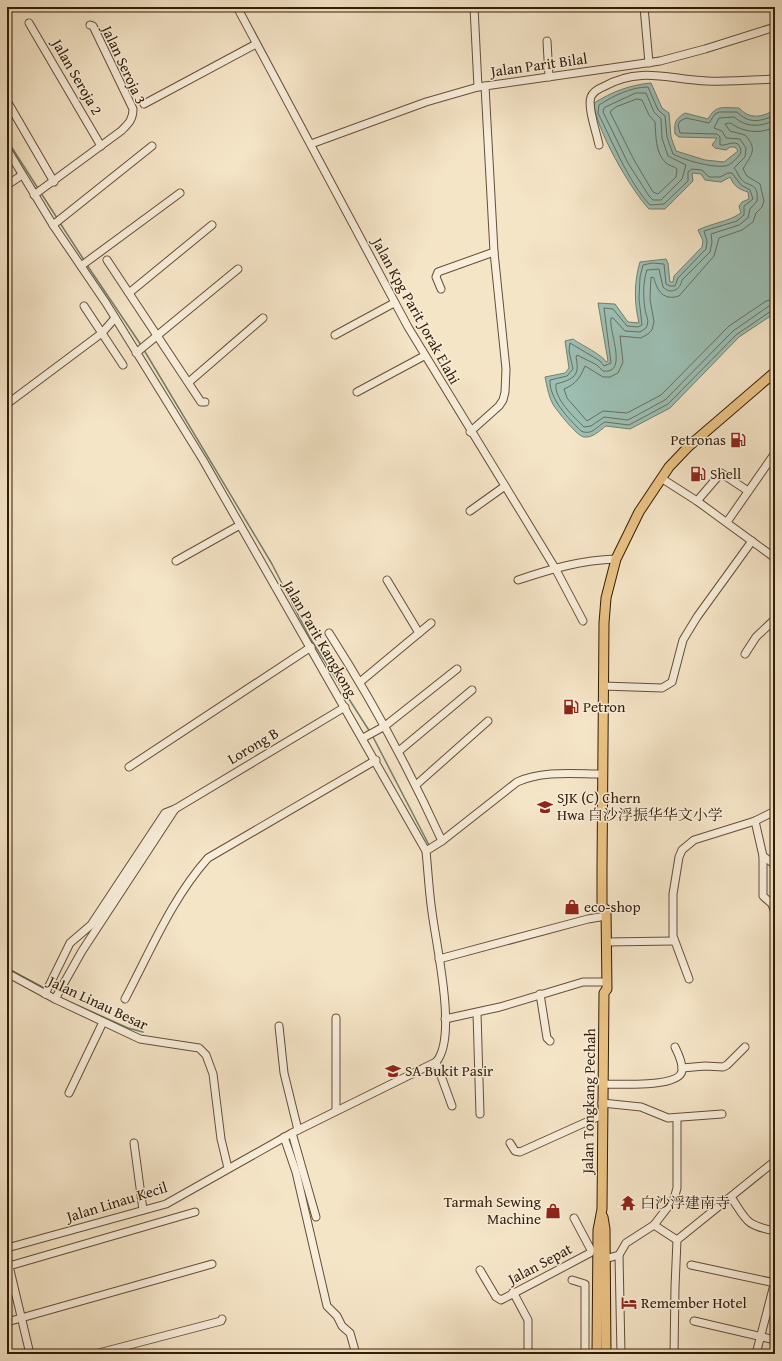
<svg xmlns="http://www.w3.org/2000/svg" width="782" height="1361" font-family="'Gentium Book Plus','Noto Serif SC',serif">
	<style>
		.water { fill: #9cbfb4; stroke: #727e6e }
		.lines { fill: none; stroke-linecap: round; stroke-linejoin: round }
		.shore { stroke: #686e5d; stroke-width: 1 }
		.stream { stroke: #727e6e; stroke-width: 1.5 }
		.minor-casing { stroke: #644e36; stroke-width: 9 }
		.major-casing { stroke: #331c06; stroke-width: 11 }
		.minor { stroke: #f8eedb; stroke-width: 7 }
		.major { stroke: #eac284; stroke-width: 9 }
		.labels { text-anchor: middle; stroke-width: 3; stroke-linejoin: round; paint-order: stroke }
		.street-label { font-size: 15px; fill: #331c06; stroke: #f8eedb }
		.poi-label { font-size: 15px; fill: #331c06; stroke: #f8eedb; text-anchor: start }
	</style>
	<rect width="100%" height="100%" fill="#f5e5c7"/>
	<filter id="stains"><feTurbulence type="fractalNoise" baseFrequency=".005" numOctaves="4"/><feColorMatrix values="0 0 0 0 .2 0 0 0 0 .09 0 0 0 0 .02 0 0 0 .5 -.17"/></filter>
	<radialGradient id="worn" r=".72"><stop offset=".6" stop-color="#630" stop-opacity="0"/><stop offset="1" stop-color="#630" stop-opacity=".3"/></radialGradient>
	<path class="water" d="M651,83L662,108L669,113L671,137L676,151L705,160L724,162L738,151L735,147H730L726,150L715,148L712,145L717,138L679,137L675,134C674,123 675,119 685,113L708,119C716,104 724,108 739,108C750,120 762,117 775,110V313L739,337L670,408L630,429L606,426C599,431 593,438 584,437C577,436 559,413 554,406C549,398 547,387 545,377L565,373L569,368L565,341L573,339C581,345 603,355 606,362L608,361L598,303L615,304L628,322L639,323C634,302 634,282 640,262L666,259L668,263L670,282H673L674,276L702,247L703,241L698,230C712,223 728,222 741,213L739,206L742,202L749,199L748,192C738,189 734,186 730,177L721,182L705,180L701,174L692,173L693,181L665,209H649C631,190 595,128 594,103C612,92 629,85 651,83Z"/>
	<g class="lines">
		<g class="shore">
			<path d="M636,93H646L654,112L661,119L662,138L668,156L686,165L682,179L661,200H653L649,196L628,163L603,112L604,108Z"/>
			<path d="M637,99L642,100L649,115L655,122C656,135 655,153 666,163C669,166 674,166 677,169L676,177L658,194L653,192L634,160L610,112L616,107Z"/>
			<path d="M775,115C760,122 749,124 737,112H719L715,114L709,123L686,118L680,121L678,125L680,133L717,134L720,137V145C727,146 731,141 738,144C742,150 742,153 737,158C734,161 729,166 725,166C712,168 684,160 673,154L667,137L665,116L658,110L648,87C631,87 613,96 599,105L598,113C612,141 629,183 650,205L664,204L688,181V172L692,169L702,170L709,177H720L728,173H732L741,185L750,190L753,199L744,206V215L737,221L704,231L707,241L706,249L678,278L675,286H670L666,284L664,264L652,263L643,265L640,277L639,299L642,325L638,327L627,326L613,309L604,308L611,363L604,366L600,361L570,343L569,351L573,369L567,376L550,380C549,399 569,419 581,431C592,436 597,426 605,422L629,425L668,404L736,335L771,311L775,310"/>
			<path d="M775,120C761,127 747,128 734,117L719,118L714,128L722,131L726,138L740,139L746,148L745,157L734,168C737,171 738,175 741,179C748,188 759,181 757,201L750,209L748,218L739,225L711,234L712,242L710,252L682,280C680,290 671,295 663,287L659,269L647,270C643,281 643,296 645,309C646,316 650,321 646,328L640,332L625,331L613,318H611C608,329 629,375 603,371L597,365L577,355L576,357C580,376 574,379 556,384C554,399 574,417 584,427L591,426L604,417L628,420L665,400L733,331L769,306L775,305"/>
			<path d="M775,127C763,133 749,133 737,127C732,124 731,122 725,124L730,131L745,135C759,150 750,156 743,169L747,176L760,184L764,201L762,207L756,213L753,222L742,230L719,238L714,256L679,296C664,301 657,291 654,278L651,277L650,299L654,322L652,330L648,334L641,338L620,336L623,362L618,373L610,377H603L585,366C580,378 576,384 564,389L567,398L587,421L603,411L627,413L661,395L729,326L766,301L775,299"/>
		</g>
		<g class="stream">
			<path d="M7,140L39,190"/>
			<path d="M41,193L57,218"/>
			<path d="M60,223L84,260"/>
			<path d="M87,265L141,345"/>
			<path d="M144,350L272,564L310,638L370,732"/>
			<path d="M372,735L429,845"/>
			<path d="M7,968L46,989"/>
			<path d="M59,997L128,1028L143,1032"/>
		</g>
		<defs>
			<g id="minor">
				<path d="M237,7L408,327L524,517L555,568L583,621"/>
				<path d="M474,7L478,87"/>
				<path d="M644,7L649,63"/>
				<path d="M29,23L101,146"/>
				<path d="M547,41L549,77"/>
				<path d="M7,101L54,182"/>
				<path d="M144,104L256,44"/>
				<path d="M311,144L426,102L478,87L660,61L705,49L775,27"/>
				<path d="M599,145C597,134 587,107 591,97C593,91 600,88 605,86C641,66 671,80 707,81C730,82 753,80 775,79"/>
				<path d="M7,149L53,225L106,303L203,460L426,851C428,871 429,892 432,912C436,945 458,1038 436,1062L292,1133L166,1204L7,1248"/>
				<path d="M7,185L22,175"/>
				<path d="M34,195L121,131C128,124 133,120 133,109L93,26L90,25"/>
				<path d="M53,225L152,146"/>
				<path d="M107,260L201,402H205"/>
				<path d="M81,266L180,193"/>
				<path d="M441,289L436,277L438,272L494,252"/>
				<path d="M129,293L212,225"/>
				<path d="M84,306L123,365"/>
				<path d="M335,335L394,303"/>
				<path d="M136,353L238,269"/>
				<path d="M189,382L263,318"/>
				<path d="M357,392L424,356"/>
				<path d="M7,404L102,333L115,318"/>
				<path d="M470,432L499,406L503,400L505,392L506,369L494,252L485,86"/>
				<path d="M661,478L697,501L775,558"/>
				<path d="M697,501L721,473L748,491"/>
				<path d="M470,511L505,486"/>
				<path d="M727,522L775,453"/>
				<path d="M176,561L240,525"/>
				<path d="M387,580L419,633"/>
				<path d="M518,580C551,569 581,560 616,559"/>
				<path d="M329,633C372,700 409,769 442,841"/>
				<path d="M745,654L756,637L775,619"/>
				<path d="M360,682L431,623"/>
				<path d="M603,686L662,688L672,682L683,640L697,617L752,541"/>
				<path d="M363,738L385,726L457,669"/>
				<path d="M399,751L472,690"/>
				<path d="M129,767L311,647"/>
				<path d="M416,785L488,721"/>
				<path d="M755,821L763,856L775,865"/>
				<path d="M426,851L442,841L517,782C543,770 575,774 603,774"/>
				<path d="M763,856V896L772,904L775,913"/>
				<path d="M606,942L674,941"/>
				<path d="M439,959L588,919L606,916"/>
				<path d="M7,973L55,999L140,1039L199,1048L206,1055L213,1074L221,1139L228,1168"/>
				<path d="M689,979L673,936V894L679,857L682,850L694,840L755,821L775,811"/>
				<path d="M45,994L70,943L91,925L165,813L175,809L345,707"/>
				<path d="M540,994L547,1038L550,1041"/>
				<path d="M55,999L82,951L175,809"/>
				<path d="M125,999C150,952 172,898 208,858L376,760"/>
				<path d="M477,1013L480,1114"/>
				<path d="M445,1019L500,1007L583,982H607"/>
				<path d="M279,1026L284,1073L298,1130"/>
				<path d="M436,1062L452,1106"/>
				<path d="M682,1068L705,1066L723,1067L727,1065L745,1047"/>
				<path d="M602,1084C617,1084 679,1088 682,1071C683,1063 678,1053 675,1047"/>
				<path d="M69,1093L103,1022"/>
				<path d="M602,1103L641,1107L668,1118L722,1114"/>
				<path d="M336,1110V1018"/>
				<path d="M292,1133L316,1217"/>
				<path d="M284,1137L296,1172L327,1306L337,1316L342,1326L350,1333L356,1354"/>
				<path d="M134,1143L143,1210"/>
				<path d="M510,1143L515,1151L520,1152L602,1115"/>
				<path d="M731,1197C747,1221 745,1225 775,1231"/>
				<path d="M654,1225L674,1199L677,1188V1118"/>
				<path d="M619,1255L621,1354"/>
				<path d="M605,1259L619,1255L626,1243L654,1225L677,1240"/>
				<path d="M691,1265L775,1283"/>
				<path d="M480,1270L496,1297L501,1300L590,1253L591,1250L574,1218"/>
				<path d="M572,1280L585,1284V1354"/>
				<path d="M513,1292L528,1320V1354"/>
				<path d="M694,1321L775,1340"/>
				<path d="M7,1322L212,1264"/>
				<path d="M30,1354L9,1266L195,1212"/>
				<path d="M95,1354L221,1321L222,1319"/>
				<path d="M674,1354L675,1287L677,1240L775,1161"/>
				<path d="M756,1354L775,1281"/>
			</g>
			<g id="major">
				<path d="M603,1217L605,1229L606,1354"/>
				<path d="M597,1354L598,1230L602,1209L604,993L607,989L606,910L602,906V869L604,623L606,598L616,559L639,512L669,467L689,446L775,372"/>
			</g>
		</defs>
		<use href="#minor" class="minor-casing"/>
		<use href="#major" class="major-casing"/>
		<use href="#minor" class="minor"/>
		<use href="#major" class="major"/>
	</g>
	<defs>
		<symbol id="fuel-bare" viewBox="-9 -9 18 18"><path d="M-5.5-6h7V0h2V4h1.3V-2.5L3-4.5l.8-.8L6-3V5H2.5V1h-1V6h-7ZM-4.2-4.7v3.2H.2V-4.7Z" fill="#8f2418" stroke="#f8eedb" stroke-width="2.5" paint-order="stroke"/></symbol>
		<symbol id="school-bare" viewBox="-9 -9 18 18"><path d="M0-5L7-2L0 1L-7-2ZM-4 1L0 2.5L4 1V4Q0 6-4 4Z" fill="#8f2418" stroke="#f8eedb" stroke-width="2.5" paint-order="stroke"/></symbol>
		<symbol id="shop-bare" viewBox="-9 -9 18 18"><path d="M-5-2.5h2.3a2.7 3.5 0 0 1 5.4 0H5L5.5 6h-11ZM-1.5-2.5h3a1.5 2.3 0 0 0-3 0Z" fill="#8f2418" stroke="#f8eedb" stroke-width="2.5" paint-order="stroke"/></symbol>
		<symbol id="temple-bare" viewBox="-9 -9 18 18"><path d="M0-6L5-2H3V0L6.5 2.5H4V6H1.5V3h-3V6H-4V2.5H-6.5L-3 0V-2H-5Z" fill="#8f2418" stroke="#f8eedb" stroke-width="2.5" paint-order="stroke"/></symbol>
		<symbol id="hotel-bare" viewBox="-9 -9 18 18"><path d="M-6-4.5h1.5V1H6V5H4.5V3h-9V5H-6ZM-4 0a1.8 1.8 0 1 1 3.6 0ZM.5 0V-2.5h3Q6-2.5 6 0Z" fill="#8f2418" stroke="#f8eedb" stroke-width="2.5" paint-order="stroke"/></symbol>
	</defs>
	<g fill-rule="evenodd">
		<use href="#fuel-bare" x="727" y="429" width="22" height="22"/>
		<use href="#fuel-bare" x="687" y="463" width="22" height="22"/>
		<use href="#fuel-bare" x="560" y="696" width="22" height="22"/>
		<use href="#school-bare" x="534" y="796" width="22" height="22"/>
		<use href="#shop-bare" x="561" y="896" width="22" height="22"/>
		<use href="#school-bare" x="382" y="1060" width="22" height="22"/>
		<use href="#temple-bare" x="617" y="1192" width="22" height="22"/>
		<use href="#shop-bare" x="542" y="1200" width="22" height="22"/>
		<use href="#hotel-bare" x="618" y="1292" width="22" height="22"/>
	</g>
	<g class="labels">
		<g class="street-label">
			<text transform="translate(124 65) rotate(65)" y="5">Jalan Seroja 3</text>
			<text transform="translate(539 65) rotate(-8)" y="5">Jalan Parit Bilal</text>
			<text transform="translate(77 77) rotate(60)" y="5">Jalan Seroja 2</text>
			<text transform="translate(416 311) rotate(61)" y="5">Jalan Kpg Parit Jorak Elahi</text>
			<text transform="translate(320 639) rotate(60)" y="5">Jalan Parit Kangkong</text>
			<text transform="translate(253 746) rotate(-31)" y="5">Lorong B</text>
			<text transform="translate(98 1003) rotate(25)" y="5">Jalan Linau Besar</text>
			<text transform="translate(589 1101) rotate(-89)" y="5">Jalan Tongkang Pechah</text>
			<text transform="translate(117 1202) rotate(-17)" y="5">Jalan Linau Kecil</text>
			<text transform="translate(540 1264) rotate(-28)" y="5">Jalan Sepat</text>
		</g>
		<g class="poi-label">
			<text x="726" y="445" text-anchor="end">Petronas</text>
			<text x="710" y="479">Shell</text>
			<text x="583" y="712">Petron</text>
			<text x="557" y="803">SJK (C) Chern<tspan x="557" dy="17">Hwa 白沙浮振华华文小学</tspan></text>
			<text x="584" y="912">eco-shop</text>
			<text x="405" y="1076">SA Bukit Pasir</text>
			<text x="541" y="1207" text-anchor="end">Tarmah Sewing<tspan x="541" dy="17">Machine</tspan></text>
			<text x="640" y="1208">白沙浮建南寺</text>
			<text x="641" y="1308">Remember Hotel</text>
		</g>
	</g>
	<rect width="782" height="1361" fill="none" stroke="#f5e5c7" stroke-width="24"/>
	<rect x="8" y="8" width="766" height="1345" fill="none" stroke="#331c06" stroke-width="2"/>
	<rect x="12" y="12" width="758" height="1337" fill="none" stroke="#331c06"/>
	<rect width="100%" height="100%" filter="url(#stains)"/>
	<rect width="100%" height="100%" fill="url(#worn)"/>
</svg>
